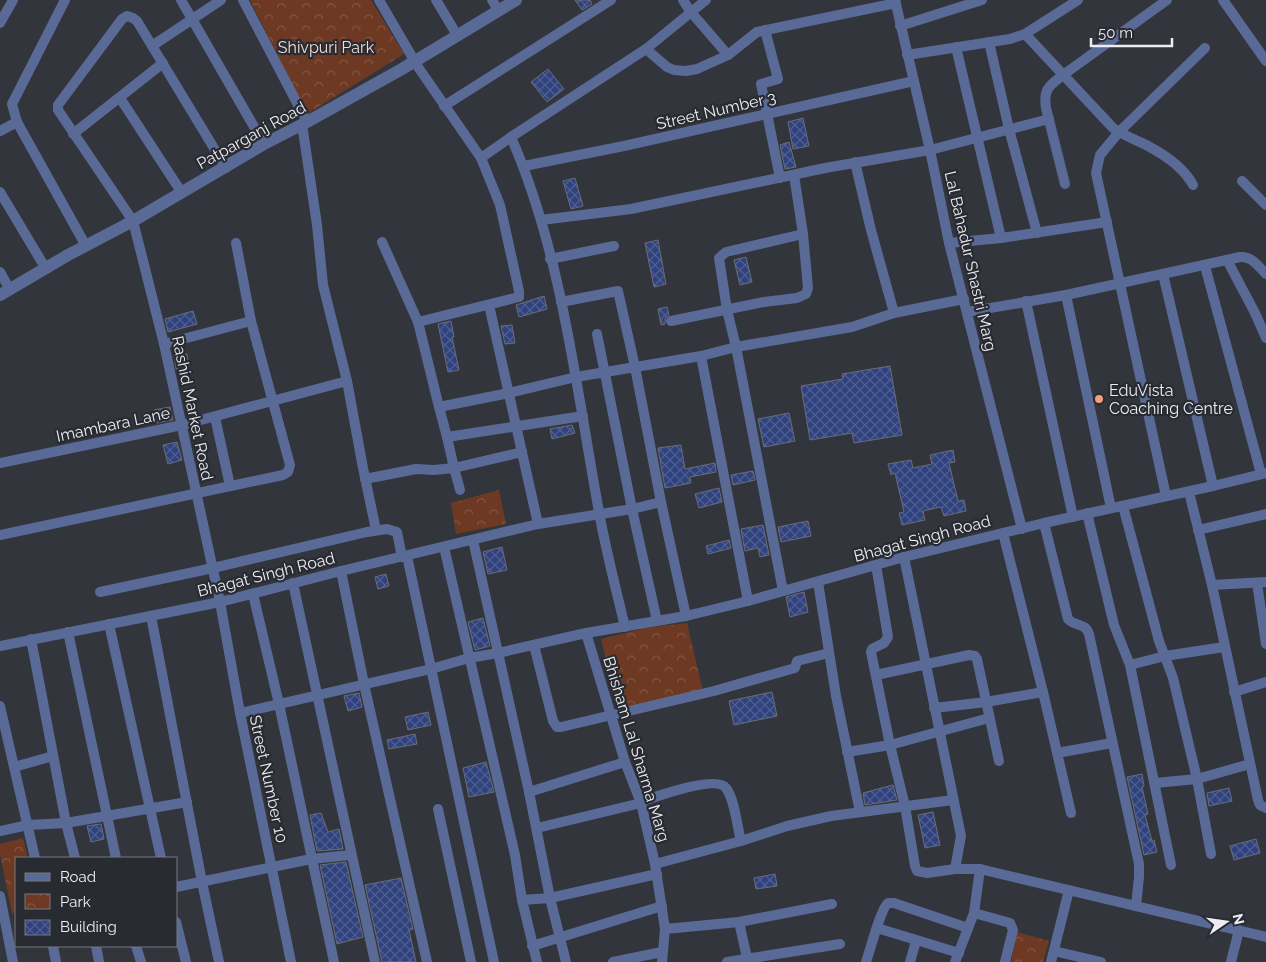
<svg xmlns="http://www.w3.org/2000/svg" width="1266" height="962" font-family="Raleway,sans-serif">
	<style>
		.park { fill: url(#park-crowns) }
		.building { fill: url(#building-cross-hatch); stroke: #6a6d75 }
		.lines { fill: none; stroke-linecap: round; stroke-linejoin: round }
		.minor { stroke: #5a6a97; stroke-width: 10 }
		.tertiary { stroke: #5a6a97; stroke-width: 12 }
		.poi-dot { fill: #f2a07f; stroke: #292b32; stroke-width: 2 }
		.labels { text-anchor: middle; stroke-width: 4.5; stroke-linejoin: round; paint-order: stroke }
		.park-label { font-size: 16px; fill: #f0dbd2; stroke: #292b32 }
		.street-label { font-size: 16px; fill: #ebedf1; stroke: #292b32 }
		.poi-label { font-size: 16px; fill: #ebedf1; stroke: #292b32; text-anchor: start }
	</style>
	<defs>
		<pattern id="park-crowns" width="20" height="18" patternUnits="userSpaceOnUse" patternTransform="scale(1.25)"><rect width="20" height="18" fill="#6d3923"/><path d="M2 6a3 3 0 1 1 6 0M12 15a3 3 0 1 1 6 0" fill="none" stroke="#825643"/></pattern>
		<pattern id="building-cross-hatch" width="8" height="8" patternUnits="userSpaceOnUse" patternTransform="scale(1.25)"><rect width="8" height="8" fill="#30427e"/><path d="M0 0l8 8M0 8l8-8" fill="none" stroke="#4e5e91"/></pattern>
	</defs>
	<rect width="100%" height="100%" fill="#32353c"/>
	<g class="park">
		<path d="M250,0H371L404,54L307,114Z"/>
		<path d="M499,490L506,524L456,534L451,503Z"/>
		<path d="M687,623L703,691L619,710L601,639L645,628Z"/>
		<path d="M23,838L28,858H16V912L12,913L0,854V844Z"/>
		<path d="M1017,932L1049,941L1043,962H1011Z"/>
	</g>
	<g class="building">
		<path d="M575,0H590L592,4L582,10Z"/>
		<path d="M548,69L564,89L547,102L531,82Z"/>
		<path d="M803,118L809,146L793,149L788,122Z"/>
		<path d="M789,142L796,167L785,169L780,145Z"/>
		<path d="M575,178L583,206L571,209L563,181Z"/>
		<path d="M658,240L666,284L654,287L645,243Z"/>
		<path d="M746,257L752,282L740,285L734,260Z"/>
		<path d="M544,296L547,309L519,317L516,305Z"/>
		<path d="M667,307L669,315L665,318V324L661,325L658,309Z"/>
		<path d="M193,311L197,324L168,332L165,319Z"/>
		<path d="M451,321L454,337H452L459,370L448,372L438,324Z"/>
		<path d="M512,325L515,343L505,344L501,326Z"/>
		<path d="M187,354L189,367L176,369L174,355Z"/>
		<path d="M890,366L902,435L854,443L852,433L810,440L801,386L843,379L842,374Z"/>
		<path d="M170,407L173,420L157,423L154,410Z"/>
		<path d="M789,413L795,441L764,447L758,419Z"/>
		<path d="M572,425L575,433L552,439L550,429Z"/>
		<path d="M177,442L182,460L168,464L163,445Z"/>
		<path d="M681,445L685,469L715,463L716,472L690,477L691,483L665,488L658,448Z"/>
		<path d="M953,450L955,462L949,463L958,501L964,500L966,511L944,516L941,507L923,511L925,520L902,525L899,513L904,512L895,473L891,475L888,464L911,460L913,468L932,464L930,455Z"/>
		<path d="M753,471L755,480L733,485L731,475Z"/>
		<path d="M719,488L722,502L699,508L695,494Z"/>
		<path d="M808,521L811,536L781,542L778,527Z"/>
		<path d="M763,525L769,555L760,557L758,548L745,551L741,529Z"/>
		<path d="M729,540L731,548L708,554L706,546Z"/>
		<path d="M502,547L507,570L488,574L483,552Z"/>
		<path d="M386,574L389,586L378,589L375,577Z"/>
		<path d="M804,592L808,612L790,617L786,597Z"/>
		<path d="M483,618L490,646L475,650L468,622Z"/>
		<path d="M772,692L777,716L734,725L729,701Z"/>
		<path d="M359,693L362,707L348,711L344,696Z"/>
		<path d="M428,712L431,725L408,730L405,717Z"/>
		<path d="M415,734L417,744L389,749L387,740Z"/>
		<path d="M486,762L494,792L469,797L463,768Z"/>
		<path d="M1142,774L1144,786L1142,787L1148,814L1145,815L1152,841L1154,840L1157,852L1144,855L1127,777Z"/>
		<path d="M893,785L897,800L865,805L863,793Z"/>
		<path d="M1229,788L1232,801L1209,806L1207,793Z"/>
		<path d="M933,812L940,845L925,848L918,815Z"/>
		<path d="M321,813L328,832L339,829L343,849L317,851L310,815Z"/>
		<path d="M101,824L104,839L91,842L87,826Z"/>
		<path d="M1256,839L1260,853L1234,860L1230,846Z"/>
		<path d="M346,862L363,937L337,944L320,865Z"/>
		<path d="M775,874L777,886L756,889L754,878Z"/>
		<path d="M401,878L413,929L409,930L416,962H382L365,885Z"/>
	</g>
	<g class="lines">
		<g class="minor">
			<path d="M65,0L12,104L17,122L86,246"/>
			<path d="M181,0L264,144"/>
			<path d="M243,0L307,122"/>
			<path d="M379,0L418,67L481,158L511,137C562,254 576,387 599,512C606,551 616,589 625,627"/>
			<path d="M436,0L457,35"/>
			<path d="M492,0L498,10"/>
			<path d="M683,0L690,11L728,55"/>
			<path d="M895,0L930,150L949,243L1022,529"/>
			<path d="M1223,0L1266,61"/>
			<path d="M0,23L13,0"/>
			<path d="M900,26L982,0"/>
			<path d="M765,30L778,79L761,84L780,178"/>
			<path d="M1025,34L1113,128C1124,136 1137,140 1148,146C1165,155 1184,168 1193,185"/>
			<path d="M989,42L1009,129L1037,233"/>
			<path d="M152,46L221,0"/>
			<path d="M956,47L1001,238"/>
			<path d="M646,49L667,67L674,70L686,71L697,69L728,55L757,32L896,3"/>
			<path d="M907,55L1010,39L1025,34L1078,0"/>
			<path d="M120,98L182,193"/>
			<path d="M444,106L611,0"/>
			<path d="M302,124L317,225L323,285L347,381L363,468L376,530"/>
			<path d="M0,131L17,122"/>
			<path d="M73,134L163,63"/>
			<path d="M511,137L646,49L706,0"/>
			<path d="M855,162L871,230L894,313"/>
			<path d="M524,166L624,146L914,81"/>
			<path d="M226,168L137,21L133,18L127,16L122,19L58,105V110L133,221L164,344L220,602L240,713L291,962"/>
			<path d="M1242,181L1266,205"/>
			<path d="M1065,184L1046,108C1043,89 1049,86 1063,75L1167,0"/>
			<path d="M0,192L46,269"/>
			<path d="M541,220L631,209L825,168L930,150L1049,119"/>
			<path d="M382,242L418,322L519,297V291L500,205L481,158"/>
			<path d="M949,243L1001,238L1107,222"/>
			<path d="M550,259L614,246"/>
			<path d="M1227,260L1255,313L1266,338"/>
			<path d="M1205,266L1261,474"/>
			<path d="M0,272L10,290"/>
			<path d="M1163,274L1213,486"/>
			<path d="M1066,295L1111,508"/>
			<path d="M1026,301L1073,517"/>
			<path d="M561,302L618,291L635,367L661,502L686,616"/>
			<path d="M489,305L538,524"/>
			<path d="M967,312L1066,295L1240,257C1252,256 1258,266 1266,274"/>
			<path d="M671,321L764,302L797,298L806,294L808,288L803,234L794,175"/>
			<path d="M418,322L439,407L509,393L576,377L701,356L736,347L852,327L894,313L964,299"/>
			<path d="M597,334L632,509L657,621"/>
			<path d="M164,344L251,321"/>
			<path d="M701,356L748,601"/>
			<path d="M439,407L447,437L583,416"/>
			<path d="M215,417L230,486"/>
			<path d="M447,437L454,468L522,452"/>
			<path d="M0,463L182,425L347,381"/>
			<path d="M365,479L416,469L434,470L454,468L460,490"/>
			<path d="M1189,492L1212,585L1258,800L1260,805L1266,808"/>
			<path d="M1166,496L1096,173L1100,155L1119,132L1205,48"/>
			<path d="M1123,506L1159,641L1173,678L1197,779L1211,854"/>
			<path d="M1087,513L1114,625L1130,665L1171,865"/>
			<path d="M1044,523L1068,619C1075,627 1085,622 1089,634L1139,864V877L1136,906"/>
			<path d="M1198,530L1266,514"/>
			<path d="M1003,533L1043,692L1071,813"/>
			<path d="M0,535L283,475L288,472L290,465L251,321L236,243"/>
			<path d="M473,540L529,792L550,898L566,962"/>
			<path d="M444,547L515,855L522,900L537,962"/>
			<path d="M407,556L494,962"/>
			<path d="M904,557L961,836L955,869"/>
			<path d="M876,565L888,637L884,643L872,649L871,652L890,745L905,806L915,866L917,871L927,873L955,869H980"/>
			<path d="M341,571L364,684L427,962"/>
			<path d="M818,582L836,696L860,812"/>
			<path d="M293,583L375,962"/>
			<path d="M1257,583L1266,644"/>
			<path d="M1212,585L1266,582"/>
			<path d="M783,591L736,347L727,310L719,258L726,252L803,234"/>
			<path d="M100,592L213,568L367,532L387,529L397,532L402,557"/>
			<path d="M253,594L279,704L334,962"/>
			<path d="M151,616L202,882L219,962"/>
			<path d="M109,624L161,858"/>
			<path d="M68,632L116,858"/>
			<path d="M586,633L625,762L641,803L655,864L665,929L662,962"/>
			<path d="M31,639L66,823L75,858"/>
			<path d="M534,645L553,721L557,727H561L714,691L795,668L797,661L829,653"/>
			<path d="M0,646L220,602L341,571L538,524L632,509L661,502"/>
			<path d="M1130,665L1165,656L1224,647"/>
			<path d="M876,675L969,655L975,656L977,659L999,761"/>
			<path d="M1234,692L1266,682"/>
			<path d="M0,706L35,858"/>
			<path d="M934,708L986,702L1043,692"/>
			<path d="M240,713L431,669L469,658L498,653L586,633L686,616L748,601L904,557L1044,523L1213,486L1266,473"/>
			<path d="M847,752L890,745L989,718"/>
			<path d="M1057,753L1112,743"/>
			<path d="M14,767L53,756"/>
			<path d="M1155,783L1197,779L1250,764"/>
			<path d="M529,792L625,762"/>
			<path d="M438,809L471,962"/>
			<path d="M537,828L641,803L643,801C658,796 717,775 726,788C735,800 737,826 741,841"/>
			<path d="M0,831L28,825L66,823L187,802"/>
			<path d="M655,864L741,841L787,826L831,816L953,800"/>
			<path d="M176,887L311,859L351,855"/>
			<path d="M0,896L13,962"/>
			<path d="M522,900L550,898L657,874"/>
			<path d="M974,913L1010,923L1013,930L1005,962"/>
			<path d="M176,922L186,962"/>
			<path d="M739,922L748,962"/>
			<path d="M877,928L959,953"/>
			<path d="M665,929L739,922L832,904"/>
			<path d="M53,946L56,962"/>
			<path d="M96,946L99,962"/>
			<path d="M136,946L141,962"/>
			<path d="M532,946L662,906"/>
			<path d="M1054,951L1101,962"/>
			<path d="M613,962L662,952"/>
			<path d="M727,962L840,944"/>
			<path d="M866,962C870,951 881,908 888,903H894L968,928"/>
			<path d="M910,962L916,941"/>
			<path d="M955,962L974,913L980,869L1266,937"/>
			<path d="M1051,962L1069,890"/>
			<path d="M1231,962L1239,930"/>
		</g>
		<path class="tertiary" d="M0,295L68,255L133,221L264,144L307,122L402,69L516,0"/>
	</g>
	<circle class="poi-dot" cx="1099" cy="399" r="5"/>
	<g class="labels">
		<g class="park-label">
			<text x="326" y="53">Shivpuri Park</text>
		</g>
		<g class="street-label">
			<text transform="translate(716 110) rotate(-13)" y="6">Street Number 3</text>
			<text transform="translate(251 135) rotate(-29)" y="6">Patparganj Road</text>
			<text transform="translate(971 261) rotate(77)" y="6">Lal Bahadur Shastri Marg</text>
			<text transform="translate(193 408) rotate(78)" y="6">Rashid Market Road</text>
			<text transform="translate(113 424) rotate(-12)" y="6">Imambara Lane</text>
			<text transform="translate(922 538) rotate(-15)" y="6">Bhagat Singh Road</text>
			<text transform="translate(266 574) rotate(-14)" y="6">Bhagat Singh Road</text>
			<text transform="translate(637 749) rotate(73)" y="6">Bhisham Lal Sharma Marg</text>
			<text transform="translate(269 779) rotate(78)" y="6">Street Number 10</text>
		</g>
		<g class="poi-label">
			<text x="1109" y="396">EduVista<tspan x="1109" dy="18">Coaching Centre</tspan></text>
		</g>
	</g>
	<rect x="15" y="857" width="162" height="90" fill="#292b32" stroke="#77797e"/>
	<rect x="25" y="873" width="25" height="8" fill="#5a6a97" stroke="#77797e"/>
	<text x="60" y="882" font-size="15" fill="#ebedf1">Road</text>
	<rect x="25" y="894" width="25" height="15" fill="url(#park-crowns)" stroke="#77797e"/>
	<text x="60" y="907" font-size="15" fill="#ebedf1">Park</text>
	<rect x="25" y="920" width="25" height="15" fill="url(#building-cross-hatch)" stroke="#77797e"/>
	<text x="60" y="932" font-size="15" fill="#ebedf1">Building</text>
	<g transform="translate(1226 922) rotate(77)" stroke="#292b32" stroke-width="4" paint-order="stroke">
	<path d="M0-4L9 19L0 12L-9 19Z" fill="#ebedf1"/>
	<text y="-8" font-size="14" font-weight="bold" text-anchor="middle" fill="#ebedf1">N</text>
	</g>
	<path d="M1091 38v8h81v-8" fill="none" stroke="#ebedf1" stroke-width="2.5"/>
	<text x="1098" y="38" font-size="15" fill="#ebedf1" stroke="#292b32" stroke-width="4" paint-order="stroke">50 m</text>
</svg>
